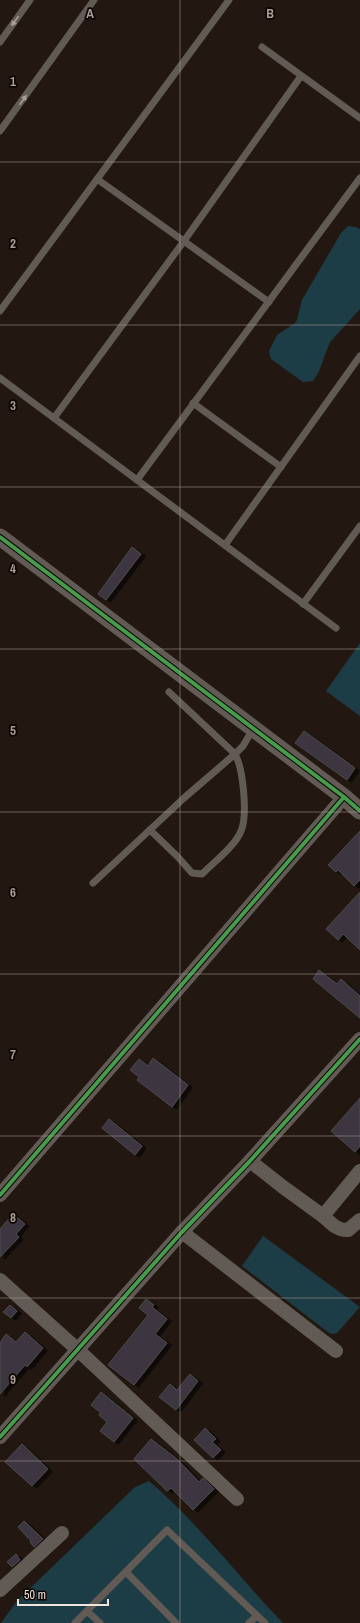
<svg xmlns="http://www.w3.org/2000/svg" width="360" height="1623" font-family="'Archivo Narrow',sans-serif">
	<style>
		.water { fill: #1d3d46 }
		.building { fill: #3c3640; stroke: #4d4a4b; filter: url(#shadow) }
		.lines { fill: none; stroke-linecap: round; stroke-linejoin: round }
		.service { stroke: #625a55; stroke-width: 7 }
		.minor { stroke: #625a55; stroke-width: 14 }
		.tertiary { stroke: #625a55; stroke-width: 17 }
		.cycleway-casing { stroke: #0c0502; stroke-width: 6 }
		.cycleway { stroke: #469c4c; stroke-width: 4 }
		.oneway { fill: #aa9f98 }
		.grid { fill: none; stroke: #a99d95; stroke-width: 1; stroke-opacity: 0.55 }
		.grid-label { font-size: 13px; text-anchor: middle; font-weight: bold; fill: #a99d95; stroke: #0c0502; stroke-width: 3.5; stroke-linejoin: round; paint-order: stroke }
	</style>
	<defs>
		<filter id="shadow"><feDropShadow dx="4.5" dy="2.5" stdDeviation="0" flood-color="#0009"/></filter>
	</defs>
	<rect width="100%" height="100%" fill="#221811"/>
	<g class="water">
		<path d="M348,226L355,227L360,229V309L330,342L319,371L313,381L303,382L271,359L269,351L277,335L295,323L297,320L302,300L341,233Z"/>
		<path d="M360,643V716L326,691Z"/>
		<path d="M263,1236L360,1307L337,1333L333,1334L329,1333L242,1266Z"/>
		<path d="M149,1481C199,1524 238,1576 283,1623H1L17,1601L135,1487Z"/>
	</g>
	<g class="building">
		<path d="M132,547L141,554L106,600L98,594Z"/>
		<path d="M304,731L355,768L347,780L295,743Z"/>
		<path d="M360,831V880L354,886L338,870L336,872L328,865Z"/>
		<path d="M360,892V950L343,934L338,940L326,929Z"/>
		<path d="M319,970L337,984L341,979L360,996V1018L313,979Z"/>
		<path d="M153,1058L188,1085L172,1107L137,1080L139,1077L130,1070L139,1059L148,1066Z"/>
		<path d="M360,1098V1146L355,1152L331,1131Z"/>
		<path d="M109,1119L142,1146L135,1155L102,1128Z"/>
		<path d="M13,1214L25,1224L16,1234L19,1237L0,1257V1229Z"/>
		<path d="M146,1299L154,1305L152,1307L167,1319L155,1334L167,1343L134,1385L108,1365L148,1315L139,1308Z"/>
		<path d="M10,1305L17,1311L11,1318L3,1312Z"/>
		<path d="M25,1332L43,1348L27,1367L25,1365L0,1394V1343L6,1334L16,1342Z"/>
		<path d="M190,1374L198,1381L176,1410L159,1397L170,1384L177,1390Z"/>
		<path d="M101,1392L133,1418L114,1442L100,1431L107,1422L99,1415L101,1413L91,1405Z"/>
		<path d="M205,1428L216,1439L212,1442L221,1450L213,1458L194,1440Z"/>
		<path d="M151,1439L177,1459L199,1482L203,1478L214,1489L193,1510L171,1488L167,1491L134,1459Z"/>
		<path d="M22,1444L48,1469L32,1486L5,1462Z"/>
		<path d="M24,1521L43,1539L34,1547L30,1542L31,1541L18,1527Z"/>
		<path d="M16,1554L20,1560L12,1567L7,1562Z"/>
	</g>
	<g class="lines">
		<g class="service">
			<path d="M0,42L30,0"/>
			<path d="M262,47L360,118"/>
			<path d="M0,131L94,0"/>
			<path d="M97,179L269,302"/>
			<path d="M0,311L229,0"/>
			<path d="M0,378L336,628"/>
			<path d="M193,403L281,467"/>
			<path d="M54,418L184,241L301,76"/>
			<path d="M137,480L360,178"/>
			<path d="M225,545L360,356"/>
			<path d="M303,604L360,526"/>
			<path d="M150,830L177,856L192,873L202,874C213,863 236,845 241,831C248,815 243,768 235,754L243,746L253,729"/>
			<path d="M93,883L184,798L235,754L169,692"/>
			<path d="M126,1572L176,1623"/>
			<path d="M87,1611L100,1623"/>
			<path d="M75,1623L167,1530L265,1623"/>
			<path d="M249,1623L257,1616"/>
		</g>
		<g class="minor">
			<path d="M250,1161L283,1187L323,1216"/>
			<path d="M360,1171L323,1216C331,1223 337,1231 348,1230L360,1220"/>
			<path d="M0,1195L344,797"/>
			<path d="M182,1232L336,1351"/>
			<path d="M0,1280L78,1350L237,1499"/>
			<path d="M0,1437L182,1232L250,1161L360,1039"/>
			<path d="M0,1590L62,1533"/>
		</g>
		<path class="tertiary" d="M0,537L344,797L360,811"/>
		<defs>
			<g id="cycleway">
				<path d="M0,537L344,797L360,811"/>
				<path d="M0,1195L344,797"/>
				<path d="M0,1437L182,1232L250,1161L360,1039"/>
			</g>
		</defs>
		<use href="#cycleway" class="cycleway-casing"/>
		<use href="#cycleway" class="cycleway"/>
	</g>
	<defs><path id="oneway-solid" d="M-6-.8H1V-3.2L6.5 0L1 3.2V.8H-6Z"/></defs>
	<g class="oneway">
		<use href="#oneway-solid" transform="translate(15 21) rotate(126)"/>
		<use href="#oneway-solid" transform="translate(23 100) rotate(-54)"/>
	</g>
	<path class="grid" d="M180,0V1623M0,162H360M0,325H360M0,487H360M0,649H360M0,812H360M0,974H360M0,1136H360M0,1298H360M0,1461H360"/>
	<g class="grid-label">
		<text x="90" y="18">A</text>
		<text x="270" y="18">B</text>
		<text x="13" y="86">1</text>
		<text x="13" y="248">2</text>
		<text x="13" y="410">3</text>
		<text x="13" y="573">4</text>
		<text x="13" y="735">5</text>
		<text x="13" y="897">6</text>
		<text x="13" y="1059">7</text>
		<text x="13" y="1222">8</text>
		<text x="13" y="1384">9</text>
	</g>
	<path d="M18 1599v6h90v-6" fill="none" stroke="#f1e4dc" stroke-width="2"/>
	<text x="24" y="1599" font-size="12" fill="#f1e4dc" stroke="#0c0502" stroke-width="3" paint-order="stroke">50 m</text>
</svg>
